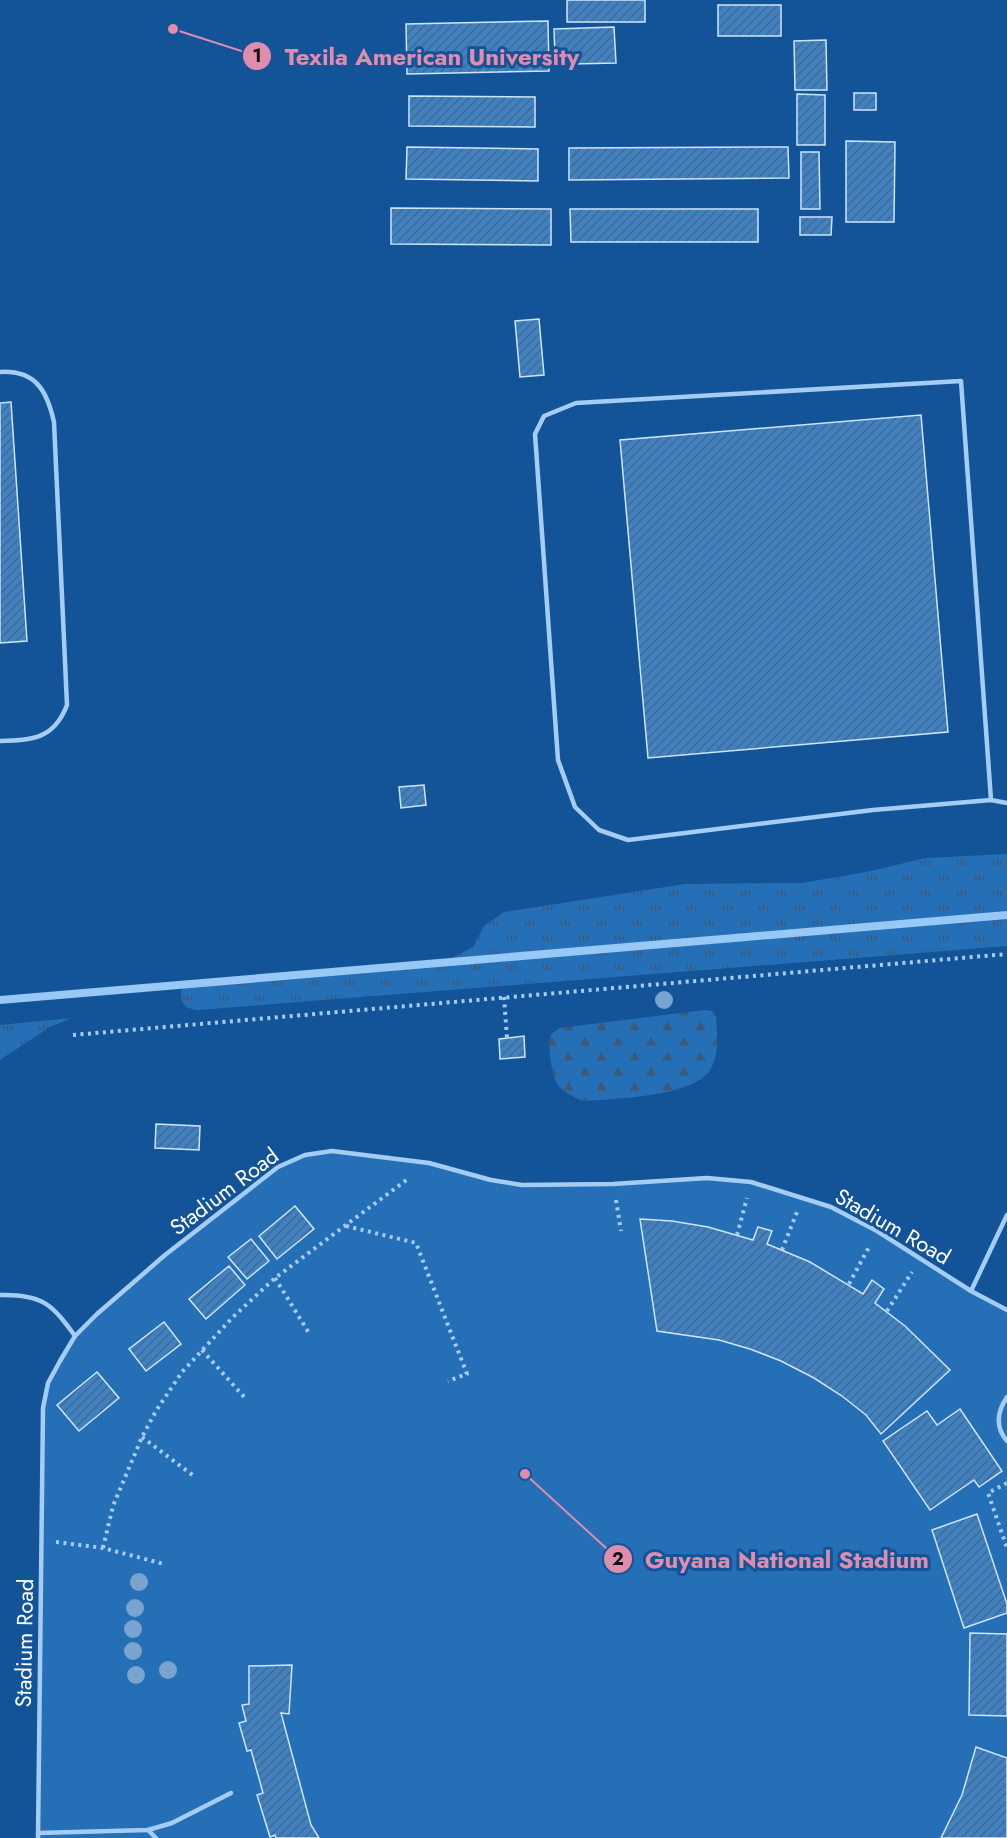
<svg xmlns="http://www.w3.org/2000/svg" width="1007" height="1838" font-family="Jost,sans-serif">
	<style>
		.grass { fill: url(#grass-tufts) }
		.forest { fill: url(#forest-firs) }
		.garden { fill: #256fb7 }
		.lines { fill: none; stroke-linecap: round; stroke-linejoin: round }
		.stream { stroke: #97c8f6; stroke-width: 8 }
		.building { fill: url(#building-hatch); stroke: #cde5fd; stroke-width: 1.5 }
		.path { stroke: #a5ccf3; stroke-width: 4; stroke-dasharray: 3 4.5; stroke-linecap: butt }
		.service { stroke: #a5ccf3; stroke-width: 4.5 }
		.tree { fill: #79a4d0 }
		.labels { text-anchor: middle; stroke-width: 6; stroke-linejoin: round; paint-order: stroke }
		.street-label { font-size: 22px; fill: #fff; stroke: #135499 }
		.leader { fill: none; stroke: #e08cad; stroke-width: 2 }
		.callout-dot { fill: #e08cad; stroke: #135499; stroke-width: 2 }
		.mark-label { font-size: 18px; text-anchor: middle; font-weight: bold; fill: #111 }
		.callout-label { font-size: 24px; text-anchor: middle; font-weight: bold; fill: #e08cad; stroke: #135499; stroke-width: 6; stroke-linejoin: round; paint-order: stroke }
	</style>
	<defs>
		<pattern id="grass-tufts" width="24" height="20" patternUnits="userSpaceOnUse" patternTransform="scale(1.5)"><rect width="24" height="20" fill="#256fb7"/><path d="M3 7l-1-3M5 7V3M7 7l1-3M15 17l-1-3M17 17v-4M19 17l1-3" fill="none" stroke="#3c5a77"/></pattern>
		<pattern id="forest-firs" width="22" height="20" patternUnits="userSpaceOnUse" patternTransform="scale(1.5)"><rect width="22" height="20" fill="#256fb7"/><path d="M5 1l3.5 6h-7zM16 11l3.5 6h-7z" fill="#3c5a77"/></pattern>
		<pattern id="building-hatch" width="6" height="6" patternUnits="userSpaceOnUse" patternTransform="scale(1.5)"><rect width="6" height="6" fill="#4081c2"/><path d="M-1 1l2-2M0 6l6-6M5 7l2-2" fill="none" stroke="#45698d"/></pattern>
	</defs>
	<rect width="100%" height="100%" fill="#135499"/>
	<g class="grass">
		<path d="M1007,854V946L198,1010C183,1009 178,1001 183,987L194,982L420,965L452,958L473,947L484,926L504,912L685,884L802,883L866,872L926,858Z"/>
		<path d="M71,1018L50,1027L0,1060V1025Z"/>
	</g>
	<path class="forest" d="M705,1010L712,1011L716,1016C717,1034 720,1054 710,1070C693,1097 612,1099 583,1101C574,1097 564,1093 558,1085C552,1077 548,1048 550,1038C552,1032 556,1031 560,1028Z"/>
	<path class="garden" d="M332,1151L429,1163L522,1185L613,1184L707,1178L751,1182L803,1197L855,1219L971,1290L1007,1310V1838H38L43,1408L48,1383L75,1336L165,1255L291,1160Z"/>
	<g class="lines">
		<path class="stream" d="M0,1000L1007,915"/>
	</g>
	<g class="building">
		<rect x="567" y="0" width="78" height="22"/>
		<rect x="718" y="5" width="63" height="31"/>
		<path d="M548,21L549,71L407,74L406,24Z"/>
		<path d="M614,27L616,63L571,64L570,57H555L554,29Z"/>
		<path d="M826,40L827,90H795L794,41Z"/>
		<rect x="854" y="93" width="22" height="17"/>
		<path d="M797,94L825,95V145H797Z"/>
		<path d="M409,96L535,97V127L409,126Z"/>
		<path d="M846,141L895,142L894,222H846Z"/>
		<path d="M407,147L538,149V181L406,179Z"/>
		<path d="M788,147L789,178L569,180V148Z"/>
		<path d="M801,152H819L820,209H801Z"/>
		<path d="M391,208L551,209V245L391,244Z"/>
		<path d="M570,209H758V242H571Z"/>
		<path d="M800,217H832L831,235H800Z"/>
		<path d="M539,319L544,375L520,377L515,321Z"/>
		<path d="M11,402L27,641L0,643V403Z"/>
		<path d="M921,415L948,732L648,758L620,440Z"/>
		<path d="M424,785L426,805L401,808L399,787Z"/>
		<path d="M524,1036L525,1057L500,1059L499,1039Z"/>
		<path d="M156,1124L200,1126L199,1150L155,1148Z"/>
		<path d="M295,1206L314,1229L277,1259L259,1236Z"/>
		<path d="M640,1219L672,1221L708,1227L753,1240L758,1227L772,1231L767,1244L810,1262L863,1294L872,1280L884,1289L875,1303L905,1326L950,1370L881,1434L866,1415L842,1396L814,1378L781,1361L750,1349L719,1340L657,1331Z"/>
		<path d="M251,1239L269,1261L247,1279L228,1257Z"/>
		<path d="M229,1266L245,1285L206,1319L189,1299Z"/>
		<path d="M164,1322L181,1344L146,1371L129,1349Z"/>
		<path d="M97,1372L119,1398L79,1431L57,1405Z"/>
		<path d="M960,1409L1002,1471L979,1487L974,1480L930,1510L883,1441L927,1411L937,1425Z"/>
		<path d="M977,1514L1007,1604V1613L964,1628L932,1530Z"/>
		<path d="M970,1633L1007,1634V1716L969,1715Z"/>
		<path d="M292,1665L289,1714L281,1713L311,1825L319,1838H276L275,1835L270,1837L257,1795L263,1793L251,1750L247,1751L239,1723L246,1721L242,1705L249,1704V1666Z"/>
		<path d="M976,1747L1007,1758V1838H941L962,1795Z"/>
	</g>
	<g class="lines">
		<g class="path">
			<path d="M504,997L507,1038"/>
			<path d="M73,1035L1007,954"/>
			<path d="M616,1200L621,1231"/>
			<path d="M346,1226L416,1243L467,1374L448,1381"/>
			<path d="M737,1235L747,1198"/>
			<path d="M782,1250L797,1212"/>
			<path d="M275,1278L309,1333"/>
			<path d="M849,1284L870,1245"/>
			<path d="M887,1311L912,1272"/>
			<path d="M202,1350L245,1398"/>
			<path d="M142,1437L195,1477"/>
			<path d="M1007,1483L988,1493L1007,1548"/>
			<path d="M56,1542L103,1548L164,1564"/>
			<path d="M103,1548L113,1506L142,1437L156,1411L182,1372L233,1317L275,1278L409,1178"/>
		</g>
		<g class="service">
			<path d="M0,372C36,370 47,391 54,422L67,705C54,739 33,740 0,741"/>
			<path d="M991,800L961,381L576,403L544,416L535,434L558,760L575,807L599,830L628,840L873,810L991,800L1007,803"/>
			<path d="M971,1291L1007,1215"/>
			<path d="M0,1295C42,1294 52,1304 75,1336"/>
			<path d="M1007,1397C997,1412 995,1427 1007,1441"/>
			<path d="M148,1830L156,1838"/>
			<path d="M38,1833L148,1830L172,1823L231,1793"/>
			<path d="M38,1838L43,1408L48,1383L60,1361L75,1336L97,1314L165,1255L278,1167L305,1155L332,1151L429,1163L491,1180L522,1185L613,1184L707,1178L751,1182L831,1207L877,1231L971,1291L1007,1310"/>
		</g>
	</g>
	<g class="tree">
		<circle cx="664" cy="1000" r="9"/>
		<circle cx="139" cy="1582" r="9"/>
		<circle cx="135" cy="1608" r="9"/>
		<circle cx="133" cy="1629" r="9"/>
		<circle cx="133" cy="1651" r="9"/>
		<circle cx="168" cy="1670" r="9"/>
		<circle cx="136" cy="1675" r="9"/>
	</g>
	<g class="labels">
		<g class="street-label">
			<text transform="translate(224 1191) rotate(-37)" y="8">Stadium Road</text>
			<text transform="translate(893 1226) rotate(30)" y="8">Stadium Road</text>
			<text transform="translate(24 1643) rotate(-89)" y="8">Stadium Road</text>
		</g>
	</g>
	<path class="leader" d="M173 29L257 56M525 1474L618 1559"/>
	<g class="callout-dot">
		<circle cx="173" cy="29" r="6"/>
		<circle cx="525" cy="1474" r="6"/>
		<circle cx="257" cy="56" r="15"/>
		<circle cx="618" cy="1559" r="15"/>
	</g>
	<g class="mark-label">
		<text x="257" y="62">1</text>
		<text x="618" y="1565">2</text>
	</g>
	<g class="callout-label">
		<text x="432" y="65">Texila American University</text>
		<text x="787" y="1568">Guyana National Stadium</text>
	</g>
</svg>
